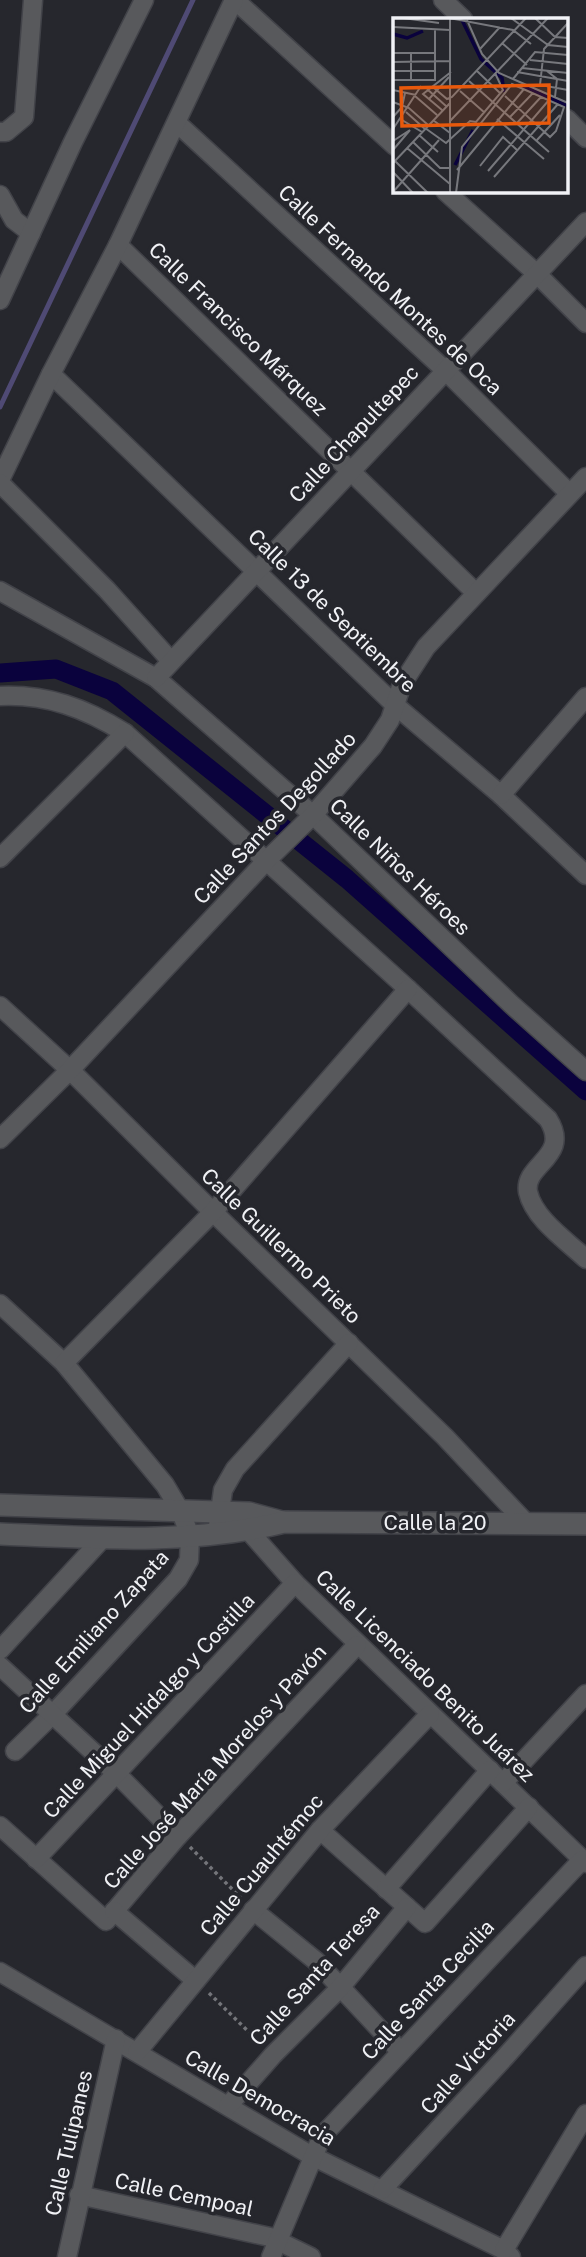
<svg xmlns="http://www.w3.org/2000/svg" width="586" height="2257" font-family="'Public Sans',sans-serif">
	<style>
		.lines { fill: none; stroke-linecap: round; stroke-linejoin: round }
		.stream { stroke: #4f4a74; stroke-width: 5 }
		.canal { stroke: #0a023d; stroke-width: 19 }
		.minor-casing { stroke: #424349; stroke-width: 21 }
		.tertiary-casing { stroke: #424349; stroke-width: 24 }
		.path { stroke: #74757a; stroke-width: 3.5; stroke-dasharray: 3.5 3.5; stroke-linecap: butt }
		.minor { stroke: #58595c; stroke-width: 18 }
		.tertiary { stroke: #58595c; stroke-width: 21 }
		.labels { text-anchor: middle; stroke-width: 7; stroke-linejoin: round; paint-order: stroke }
		.street-label { font-size: 21px; fill: #f0f1f5; stroke: #26272d }
		.inset-river { fill: none; stroke: #0a023d; stroke-width: 3.5 }
		.inset-road { fill: none; stroke: #77787d; stroke-width: 2 }
		.view { fill: #e8590c; fill-opacity: 0.15; stroke: #e8590c; stroke-width: 3.5 }
		.inset-edge { fill: none; stroke: #f0f1f5; stroke-width: 3.5 }
	</style>
	<rect width="100%" height="100%" fill="#26272d"/>
	<g class="lines">
		<path class="stream" d="M0,407L193,0"/>
		<path class="canal" d="M0,673L56,669L112,691L347,879L586,1091"/>
		<defs>
			<g id="minor">
				<path d="M235,0L395,146"/>
				<path d="M443,0L463,19"/>
				<path d="M567,119L586,138"/>
				<path d="M177,123L446,371L569,493"/>
				<path d="M0,132H6L24,117L33,0"/>
				<path d="M445,191L537,274L586,323"/>
				<path d="M0,195L14,220L31,233"/>
				<path d="M118,245L476,593"/>
				<path d="M0,300L73,142L144,0"/>
				<path d="M51,374L396,706L501,795L586,875"/>
				<path d="M0,480L51,374L118,245L234,0"/>
				<path d="M0,483L107,590L171,661"/>
				<path d="M0,591L156,678L313,815L511,1004L586,1071"/>
				<path d="M156,678L586,222"/>
				<path d="M0,696C47,694 85,708 125,733L408,989L548,1119C572,1157 523,1164 528,1192C534,1219 567,1241 586,1259"/>
				<path d="M501,795L586,697"/>
				<path d="M0,858L125,733"/>
				<path d="M0,1006L70,1070L213,1212L445,1437L526,1523"/>
				<path d="M0,1139L70,1070L266,861L313,815L373,746L390,720L402,684L426,647L586,477"/>
				<path d="M0,1304L64,1363L165,1485L181,1512L190,1536L189,1560L178,1579L53,1714L15,1751"/>
				<path d="M64,1363L213,1212L408,989"/>
				<path d="M249,1518V1531L295,1583L586,1863"/>
				<path d="M217,1533L223,1490L235,1469L349,1343"/>
				<path d="M0,1650L103,1538"/>
				<path d="M0,1666L117,1774L178,1836"/>
				<path d="M503,1783L586,1694"/>
				<path d="M0,1826L106,1921L178,1836L357,1645"/>
				<path d="M320,1830L425,1923L529,1807"/>
				<path d="M36,1859L295,1583"/>
				<path d="M386,1889L490,1770"/>
				<path d="M253,1910L316,1961L401,2052"/>
				<path d="M114,1911L195,1980"/>
				<path d="M0,1972L312,2156L504,2250L511,2257"/>
				<path d="M137,2052L320,1830L430,1714"/>
				<path d="M228,2106L273,2055L339,1989L407,1907"/>
				<path d="M382,2190L506,2056L586,1966"/>
				<path d="M79,2195L270,2237L311,2257"/>
				<path d="M504,2250L586,2114"/>
				<path d="M67,2257L116,2039"/>
				<path d="M271,2257L322,2136L582,1860"/>
			</g>
			<g id="tertiary">
				<path d="M0,1505L249,1513L282,1522"/>
				<path d="M0,1534C94,1538 192,1545 284,1522L586,1524"/>
			</g>
		</defs>
		<use href="#minor" class="minor-casing"/>
		<use href="#tertiary" class="tertiary-casing"/>
		<g class="path">
			<path d="M190,1847L241,1898"/>
			<path d="M209,1993L261,2044"/>
		</g>
		<use href="#minor" class="minor"/>
		<use href="#tertiary" class="tertiary"/>
	</g>
	<g class="labels">
		<g class="street-label">
			<text transform="translate(390 290) rotate(43)" y="7">Calle Fernando Montes de Oca</text>
			<text transform="translate(238 329) rotate(44)" y="7">Calle Francisco Márquez</text>
			<text transform="translate(354 434) rotate(-47)" y="7">Calle Chapultepec</text>
			<text transform="translate(332 611) rotate(44)" y="7">Calle 13 de Septiembre</text>
			<text transform="translate(275 818) rotate(-47)" y="7">Calle Santos Degollado</text>
			<text transform="translate(400 867) rotate(44)" y="7">Calle Niños Héroes</text>
			<text transform="translate(281 1246) rotate(44)" y="7">Calle Guillermo Prieto</text>
			<text x="435" y="1530">Calle la 20</text>
			<text transform="translate(94 1632) rotate(-48)" y="7">Calle Emiliano Zapata</text>
			<text transform="translate(425 1676) rotate(44)" y="7">Calle Licenciado Benito Juárez</text>
			<text transform="translate(149 1706) rotate(-47)" y="7">Calle Miguel Hidalgo y Costilla</text>
			<text transform="translate(215 1767) rotate(-48)" y="7">Calle José María Morelos y Pavón</text>
			<text transform="translate(262 1865) rotate(-50)" y="7">Calle Cuauhtémoc</text>
			<text transform="translate(315 1975) rotate(-48)" y="7">Calle Santa Teresa</text>
			<text transform="translate(428 1990) rotate(-47)" y="7">Calle Santa Cecilia</text>
			<text transform="translate(468 2063) rotate(-48)" y="7">Calle Victoria</text>
			<text transform="translate(260 2098) rotate(30)" y="7">Calle Democracia</text>
			<text transform="translate(69 2143) rotate(-77)" y="7">Calle Tulipanes</text>
			<text transform="translate(184 2195) rotate(12)" y="7">Calle Cempoal</text>
		</g>
	</g>
	<g transform="translate(393 18)">
		<rect width="175" height="175" fill="#26272d"/>
		<path class="inset-river" d="M69,2L88,41L109,60L111,74M0,16L14,20L30,13M128,67L175,88M62,147L80,112"/>
		<path class="inset-road" d="M10,0L46,5M56,0L120,12L138,26M57,0V175M118,0L155,27L175,29M142,0L162,19L175,20M74,2L89,36L106,55L175,85M175,5L151,31L147,67L175,72M0,9L57,12M109,25L134,47M87,31L107,9M0,35H42M18,35V63M137,42L175,46M0,44L57,43M129,50L175,55M1,53H42M84,53L108,76M154,53L164,61L162,79M124,54L175,63M120,61L142,34L175,37M0,62H42V11M76,63L156,134M41,70L54,81L59,79L133,0M34,71L53,88M0,72L23,77M67,73L92,95M22,78L44,97M36,81L56,59M0,84L16,90L35,107M49,92L30,76L58,54M13,94L32,111M0,99L9,89L12,75M117,99L140,75M104,101L151,141M9,102L29,114M40,102L57,115M57,103L155,0M124,105L148,79M32,110L53,125L77,103L83,104L110,72L102,55M0,111L28,68M26,117L45,134M144,122L167,97M0,123L17,112L0,132M20,124L47,150H57M14,130L57,166M2,143L35,175M0,145L57,85M87,148L110,119L124,132M64,152L131,71M95,153L156,82M0,154L20,175M101,159L165,86M0,174L46,122M63,175L69,129L119,66L171,89L163,113L157,119L112,78"/>
		<path class="view" d="M156,67V105L9,108L8,70Z"/>
		<rect width="175" height="175" class="inset-edge"/>
	</g>
</svg>
